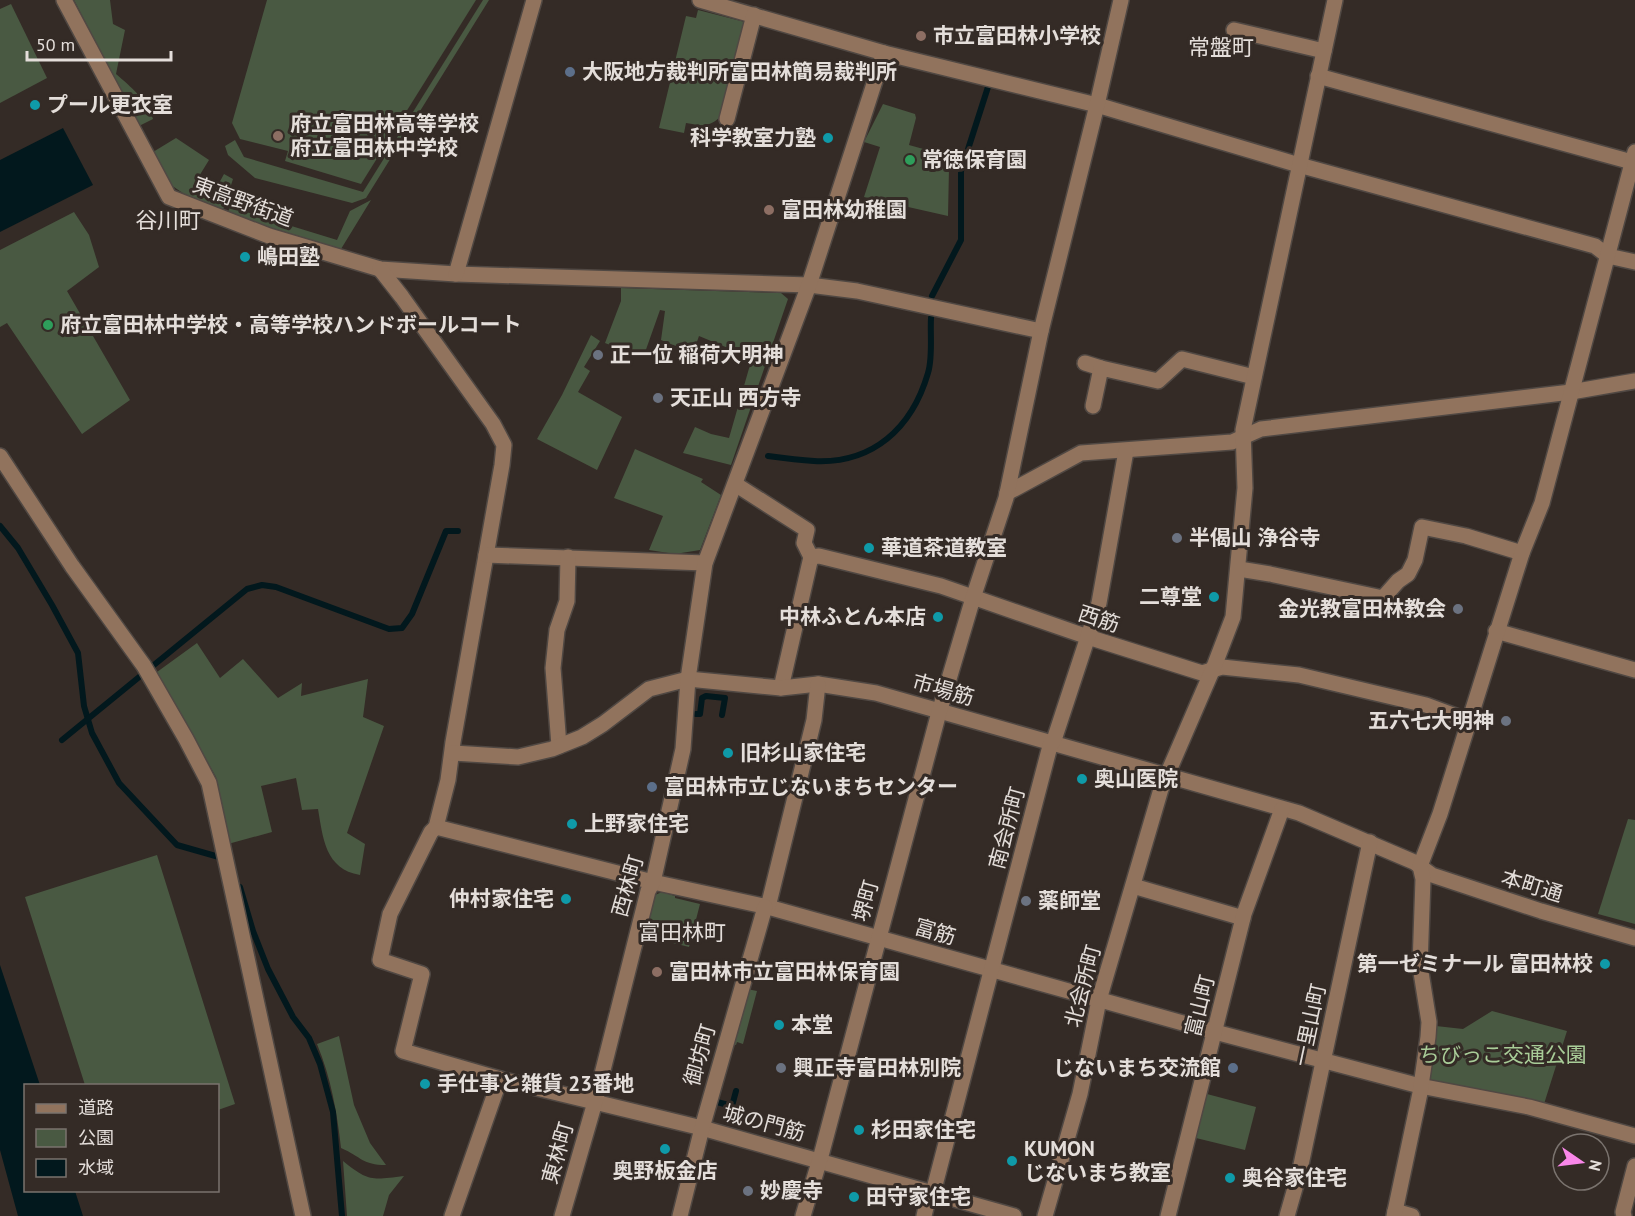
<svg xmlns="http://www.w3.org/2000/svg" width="1635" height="1216" font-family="'PT Sans','Noto Sans JP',sans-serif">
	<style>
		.green { fill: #495942 }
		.water { fill: #02181d }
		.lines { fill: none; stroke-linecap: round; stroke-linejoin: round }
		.stream { stroke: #02181d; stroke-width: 6 }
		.minor-casing { stroke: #504843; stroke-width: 18 }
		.minor { stroke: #91735d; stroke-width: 15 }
		.education-dot { fill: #8d6e63; stroke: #342b26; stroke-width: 2 }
		.service-dot { fill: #5c6f8a; stroke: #342b26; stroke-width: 2 }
		.culture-dot { fill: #0f9aa8; stroke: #342b26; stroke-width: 2 }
		.leisure-dot { fill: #2e9e5b; stroke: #342b26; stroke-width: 2 }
		.worship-dot { fill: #6b7280; stroke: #342b26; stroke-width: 2 }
		.labels { text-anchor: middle; stroke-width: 6; stroke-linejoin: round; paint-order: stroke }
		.poi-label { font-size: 21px; font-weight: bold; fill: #e4deda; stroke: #342b26; text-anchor: start }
		.street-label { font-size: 21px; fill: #e4deda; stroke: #342b26 }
		.park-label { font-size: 21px; fill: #a9cd98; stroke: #342b26 }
		.neighbourhood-label { font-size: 22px; fill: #e4deda; stroke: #342b26 }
	</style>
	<rect width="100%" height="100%" fill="#342b26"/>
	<g class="green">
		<path d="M74,0H110L113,24L125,30L116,74C130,86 148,101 153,119L139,126Z"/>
		<path d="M267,0H476L361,184L285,161L288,151L240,139L232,123Z"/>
		<path d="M483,0H489L366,198L352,203L255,178L228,155L225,146L235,140L244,157L363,192Z"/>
		<path d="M11,4L47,78L0,103V9Z"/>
		<path d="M698,10L745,22L722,115C709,128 703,126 686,123L684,133L659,128L686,16L696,18Z"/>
		<path d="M883,104L915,114L916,118L909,145L945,155L942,164L949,168L948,216L864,197L880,147L864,142Z"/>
		<path d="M176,138L209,160L193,186L212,196L224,174L233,179L223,210L190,198L171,185L153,152Z"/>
		<path d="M371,200L341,249L256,223L228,212L230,207L337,240L350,211Z"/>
		<path d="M74,212L89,235L99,267L67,291L130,400L82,434L7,323L0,327V250Z"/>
		<path d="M621,288L781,293L788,299L731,465L683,453L695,427L711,434L729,438L752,358L699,336L693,353L661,340L665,311L660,310L643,358L605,343L621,301Z"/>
		<path d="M591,335L600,341L584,367L590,371L578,392L622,417L597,470L537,439L562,395Z"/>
		<path d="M635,449L703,479L701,482L721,495L700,550L675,554L649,550L663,516L614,498Z"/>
		<path d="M197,643L220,678L243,659L278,698L302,683L301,696L368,679L363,717L384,726L347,833L365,844L360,875C325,869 323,838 318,809L302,810L296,778L261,786L272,832L228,844L216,777L157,672Z"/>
		<path d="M1628,819L1635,820V924L1598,914Z"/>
		<path d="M157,855L235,1104L218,1110V1086L85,1085L25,897Z"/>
		<path d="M662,892L675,896V898L700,904L689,947L669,942L670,937L646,931L655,895Z"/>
		<path d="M747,989L757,991L743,1044L737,1042L736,1045L732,1044Z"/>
		<path d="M1492,1011L1567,1031L1544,1104L1426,1080L1436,1026L1463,1029Z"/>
		<path d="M339,1036L354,1105L370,1143L386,1165C362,1165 362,1157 341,1148C337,1112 331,1078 317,1044Z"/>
		<path d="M1207,1094L1256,1107L1245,1150L1196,1138Z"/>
		<path d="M343,1161C369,1182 372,1180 404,1176L389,1195L383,1216H347Z"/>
	</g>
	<g class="water">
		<path d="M63,128L93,185L0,232V160Z"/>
		<path d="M0,965L40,1085L26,1086V1190L75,1191L83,1216H18L0,1150Z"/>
	</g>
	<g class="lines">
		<g class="stream">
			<path d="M932,296L961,240V171L988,87"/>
			<path d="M768,456C783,458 799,460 814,461C873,464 912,428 928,373C933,357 930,335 931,318"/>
			<path d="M0,526L18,548L52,605L78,653L84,706L92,733L119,783L177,845L219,857L221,862"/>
			<path d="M696,714H700L702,698L706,696L725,698L722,715"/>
			<path d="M62,740L247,589L262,585L276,587L389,629L402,628L412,614L446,531H458"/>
			<path d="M231,885L240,887L253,931L268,969L293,1017L309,1038L320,1064L333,1112L342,1216"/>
			<path d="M717,1102L732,1106L736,1091"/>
		</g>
		<defs>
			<g id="minor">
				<path d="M64,0L169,197L269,236L380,269L456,274L809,285L857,291L1041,331"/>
				<path d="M700,0L884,53L1097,105L1299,165L1595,246L1608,256L1635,262"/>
				<path d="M1234,30L1324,51"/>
				<path d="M1318,76L1632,162"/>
				<path d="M727,119L754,15"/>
				<path d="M380,269L402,297L493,424L504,445L502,465L453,742L448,780L436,827L431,832L390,914L380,960L422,974L403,1051L500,1079L702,1128L1014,1216"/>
				<path d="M456,274L534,0"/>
				<path d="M1085,363L1101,368"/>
				<path d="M1093,406L1101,368L1158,381L1182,359L1254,377"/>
				<path d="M0,456L72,566L144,666L186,739L209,783L303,1216"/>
				<path d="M735,484L807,530L804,543L811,557L781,688"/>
				<path d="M1007,493L1081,453L1232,442L1261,429L1571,392L1635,381"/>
				<path d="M486,555L705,563"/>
				<path d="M811,557L819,556L941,586L1088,637L1202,673L1222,667L1299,675L1426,705L1469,721"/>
				<path d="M1239,569L1270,574L1383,598L1398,581L1408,574L1415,560L1422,527L1466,536L1522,553"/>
				<path d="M1496,631L1635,670"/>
				<path d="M559,746L553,668L557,630L567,601L568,557"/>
				<path d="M453,753L518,757L552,749L582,737L603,724L649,689L688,679L781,688L818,684L876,693L1299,813L1414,862L1432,875L1541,911L1635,938"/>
				<path d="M436,827L653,882L768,907L1215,1032L1420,1086L1529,1107L1635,1136"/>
				<path d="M1133,886L1243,918"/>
				<path d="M768,907L814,720L818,684"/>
				<path d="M1395,1211L1412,1216"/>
				<path d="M452,1216L500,1079"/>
				<path d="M562,1216L595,1102L648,891L653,882L683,749L688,679L705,563L809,285L884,53"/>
				<path d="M680,1216L702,1128L765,907"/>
				<path d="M803,1216L822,1152L938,716L973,598L1006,498L1041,331L1097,105L1121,0"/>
				<path d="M924,1216L928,1199L934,1189L1050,746L1054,740L1099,603L1126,451"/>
				<path d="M1045,1216L1080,1094L1099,1000L1161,789L1215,664L1233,617L1245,488L1243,430L1335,0"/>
				<path d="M1168,1216L1244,914L1282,809"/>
				<path d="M1287,1216L1299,1174L1370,842"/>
				<path d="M1394,1216L1420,1093L1428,1037L1429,1022L1420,966L1423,879L1420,866L1440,814L1522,553L1542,503L1635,152"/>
				<path d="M1624,1216L1623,1212L1635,1166"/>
			</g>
		</defs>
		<use href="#minor" class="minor-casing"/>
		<use href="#minor" class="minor"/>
	</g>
	<g class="education-dot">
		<circle cx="921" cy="36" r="6"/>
		<circle cx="278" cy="136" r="6"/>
		<circle cx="769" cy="210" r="6"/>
		<circle cx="657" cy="972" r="6"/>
	</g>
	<g class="service-dot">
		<circle cx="570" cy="72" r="6"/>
		<circle cx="652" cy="787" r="6"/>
		<circle cx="1233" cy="1068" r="6"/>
	</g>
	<g class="culture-dot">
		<circle cx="35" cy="105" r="6"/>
		<circle cx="828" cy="138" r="6"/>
		<circle cx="245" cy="257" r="6"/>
		<circle cx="869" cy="548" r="6"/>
		<circle cx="1214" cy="597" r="6"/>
		<circle cx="938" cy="617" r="6"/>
		<circle cx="728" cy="753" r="6"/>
		<circle cx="1082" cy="779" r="6"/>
		<circle cx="572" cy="824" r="6"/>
		<circle cx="566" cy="899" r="6"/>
		<circle cx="1605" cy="964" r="6"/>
		<circle cx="779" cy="1025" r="6"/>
		<circle cx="425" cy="1084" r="6"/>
		<circle cx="859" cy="1130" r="6"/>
		<circle cx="665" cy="1149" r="6"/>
		<circle cx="1012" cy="1161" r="6"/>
		<circle cx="1230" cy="1178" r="6"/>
		<circle cx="854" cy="1197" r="6"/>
	</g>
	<g class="leisure-dot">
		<circle cx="910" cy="160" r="6"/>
		<circle cx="48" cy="325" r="6"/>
	</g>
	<g class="worship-dot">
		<circle cx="598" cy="355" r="6"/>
		<circle cx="658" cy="398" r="6"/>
		<circle cx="1177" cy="538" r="6"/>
		<circle cx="1458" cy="609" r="6"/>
		<circle cx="1506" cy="721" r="6"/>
		<circle cx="1026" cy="901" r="6"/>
		<circle cx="781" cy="1068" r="6"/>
		<circle cx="748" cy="1191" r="6"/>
	</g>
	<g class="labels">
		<g class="poi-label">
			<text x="933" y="43">市立富田林小学校</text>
			<text x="582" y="79">大阪地方裁判所富田林簡易裁判所</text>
			<text x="47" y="112">プール更衣室</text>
			<text x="290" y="131">府立富田林高等学校<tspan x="290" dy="24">府立富田林中学校</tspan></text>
			<text x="816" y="145" text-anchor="end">科学教室力塾</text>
			<text x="922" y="167">常徳保育園</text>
			<text x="781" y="217">富田林幼稚園</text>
			<text x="257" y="264">嶋田塾</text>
			<text x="60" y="332">府立富田林中学校・高等学校ハンドボールコート</text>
			<text x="610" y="362">正一位 稲荷大明神</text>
			<text x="670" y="405">天正山 西方寺</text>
			<text x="1189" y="545">半偈山 浄谷寺</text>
			<text x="881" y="555">華道茶道教室</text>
			<text x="1202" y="604" text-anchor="end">二尊堂</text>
			<text x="1446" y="616" text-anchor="end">金光教富田林教会</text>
			<text x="926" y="624" text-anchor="end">中林ふとん本店</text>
			<text x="1494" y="728" text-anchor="end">五六七大明神</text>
			<text x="740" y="760">旧杉山家住宅</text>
			<text x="1094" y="786">奥山医院</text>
			<text x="664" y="794">富田林市立じないまちセンター</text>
			<text x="584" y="831">上野家住宅</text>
			<text x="554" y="906" text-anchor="end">仲村家住宅</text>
			<text x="1038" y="908">薬師堂</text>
			<text x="1593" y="971" text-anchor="end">第一ゼミナール 富田林校</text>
			<text x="669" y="979">富田林市立富田林保育園</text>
			<text x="791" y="1032">本堂</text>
			<text x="793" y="1075">興正寺富田林別院</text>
			<text x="1221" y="1075" text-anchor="end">じないまち交流館</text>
			<text x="437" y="1091">手仕事と雑貨 23番地</text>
			<text x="871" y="1137">杉田家住宅</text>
			<text x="1024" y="1156">KUMON<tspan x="1024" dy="24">じないまち教室</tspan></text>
			<text x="665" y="1178" text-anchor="middle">奥野板金店</text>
			<text x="1242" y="1185">奥谷家住宅</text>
			<text x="760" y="1198">妙慶寺</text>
			<text x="866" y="1204">田守家住宅</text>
		</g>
		<g class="street-label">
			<text transform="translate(243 202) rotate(20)" y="7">東高野街道</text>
			<text transform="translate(1099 619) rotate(18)" y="7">西筋</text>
			<text transform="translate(943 690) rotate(16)" y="7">市場筋</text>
			<text transform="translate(1007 828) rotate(-75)" y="7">南会所町</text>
			<text transform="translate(628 886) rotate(-74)" y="7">西林町</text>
			<text transform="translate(1532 886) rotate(17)" y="7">本町通</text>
			<text transform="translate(866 901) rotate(-75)" y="7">堺町</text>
			<text transform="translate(935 932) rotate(16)" y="7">富筋</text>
			<text transform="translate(1083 986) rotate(-75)" y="7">北会所町</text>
			<text transform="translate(1200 1006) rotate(-76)" y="7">富山町</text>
			<text transform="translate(1310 1025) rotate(-78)" y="7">一里山町</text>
			<text transform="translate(700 1055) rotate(-74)" y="7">御坊町</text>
			<text transform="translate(764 1123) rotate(15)" y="7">城の門筋</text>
			<text transform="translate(558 1153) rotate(-74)" y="7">東林町</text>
		</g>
		<g class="park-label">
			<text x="1503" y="1062">ちびっこ交通公園</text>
		</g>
		<g class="neighbourhood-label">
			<text x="1221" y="55">常盤町</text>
			<text x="168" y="228">谷川町</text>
			<text x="682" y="940">富田林町</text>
		</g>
	</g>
	<rect x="24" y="1084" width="195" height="108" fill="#342b26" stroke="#7a736e" stroke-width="1.5"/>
	<rect x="36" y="1104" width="30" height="9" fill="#91735d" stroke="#7a736e" stroke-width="1.5"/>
	<text x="78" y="1114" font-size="18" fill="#e4deda">道路</text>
	<rect x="36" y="1129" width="30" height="18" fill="#495942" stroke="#7a736e" stroke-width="1.5"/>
	<text x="78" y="1144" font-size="18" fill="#e4deda">公園</text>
	<rect x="36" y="1159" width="30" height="18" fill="#02181d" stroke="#7a736e" stroke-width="1.5"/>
	<text x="78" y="1174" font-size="18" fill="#e4deda">水域</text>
	<g transform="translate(1581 1162) rotate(104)"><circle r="28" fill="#342b26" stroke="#7a736e" stroke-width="1.5"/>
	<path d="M0-4.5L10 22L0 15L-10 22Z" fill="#f987e9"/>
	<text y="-9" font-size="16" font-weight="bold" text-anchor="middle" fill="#e4deda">N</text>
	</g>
	<path d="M27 51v9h144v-9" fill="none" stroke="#e4deda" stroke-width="3"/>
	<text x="36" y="51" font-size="18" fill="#e4deda" stroke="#342b26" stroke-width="4.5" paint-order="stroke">50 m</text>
</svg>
